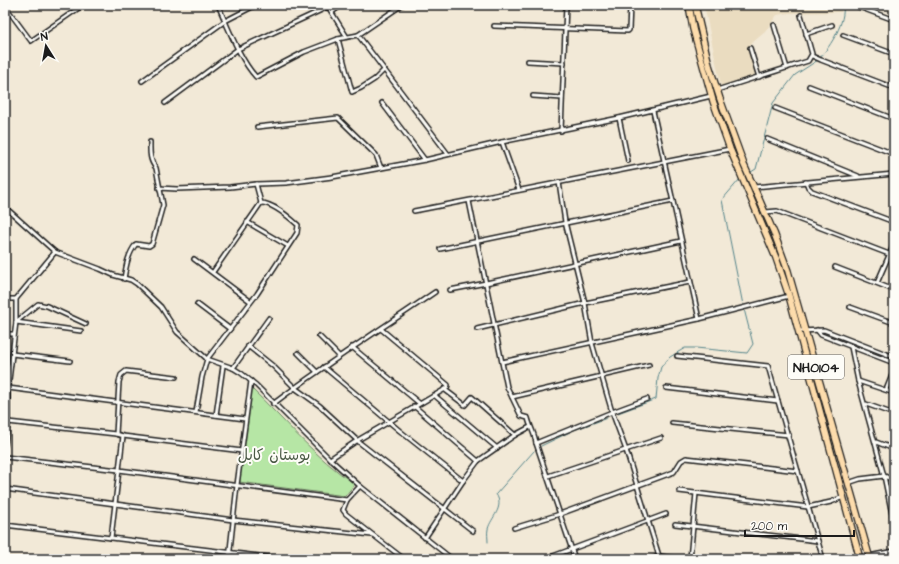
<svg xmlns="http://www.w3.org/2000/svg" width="899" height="564" font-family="'Architects Daughter','Playpen Sans Arabic',sans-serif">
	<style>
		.built { fill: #eadcc0 }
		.green { fill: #b6e6a5; stroke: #698160 }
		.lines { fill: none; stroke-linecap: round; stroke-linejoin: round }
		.stream { stroke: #54848a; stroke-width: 1 }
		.minor-casing { stroke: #1c1c1c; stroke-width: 6 }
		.trunk-casing { stroke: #1c1c1c; stroke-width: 8 }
		.minor { stroke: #fdfcf7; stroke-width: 3 }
		.trunk { stroke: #fddcac; stroke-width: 5.5 }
		.labels { text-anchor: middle; stroke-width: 4; stroke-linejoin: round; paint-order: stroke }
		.shield { fill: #fdfcf7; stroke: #605f5e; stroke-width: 1 }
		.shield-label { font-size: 14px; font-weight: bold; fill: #1c1c1c }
		.park-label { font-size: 15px; fill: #4a5945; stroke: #fdfcf7 }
	</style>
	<rect width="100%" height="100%" fill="#f2e9d7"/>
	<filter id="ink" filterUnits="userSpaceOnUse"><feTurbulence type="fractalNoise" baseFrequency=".025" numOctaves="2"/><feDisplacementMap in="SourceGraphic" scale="8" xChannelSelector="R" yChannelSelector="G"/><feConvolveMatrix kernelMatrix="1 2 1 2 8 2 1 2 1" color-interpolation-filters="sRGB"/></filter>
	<g filter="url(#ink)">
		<path class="built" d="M704,5H840L841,12L789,13L777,15L765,32L747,47L758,75L721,86Z"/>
		<path class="green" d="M250,387C284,419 315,458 355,484L345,496L239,482Z"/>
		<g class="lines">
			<g class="stream">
				<path d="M820,58C831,45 846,22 843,5"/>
				<path d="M751,172L756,169L773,103L795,75L818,60"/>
				<path d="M740,179L722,200L743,305"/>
				<path d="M618,413L656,399L658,378L661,367L670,357L685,348H696L747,353L753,344L744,309"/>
				<path d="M541,446L574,430L607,418"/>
				<path d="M488,542C488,538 487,533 488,529C491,517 505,508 496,494L534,451"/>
			</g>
			<defs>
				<g id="minor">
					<path d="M218,5C228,27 240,60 256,77L304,52L338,39L358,35L402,5"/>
					<path d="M327,5L347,37"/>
					<path d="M5,6L31,41L83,5"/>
					<path d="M859,7L894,20"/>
					<path d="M332,12L342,5"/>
					<path d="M774,25L787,68"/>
					<path d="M494,26L628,31L629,30L630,5"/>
					<path d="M806,34L832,25"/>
					<path d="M358,35L448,154"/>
					<path d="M843,35L894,54"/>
					<path d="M338,39L352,92L361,88L375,79L384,70"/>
					<path d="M750,48L759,77"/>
					<path d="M812,56L821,60L894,88"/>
					<path d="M528,61L564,63"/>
					<path d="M142,81L225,21L256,5"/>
					<path d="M809,86L894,119"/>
					<path d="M717,90L808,61L812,54L801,15"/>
					<path d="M533,96L562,98"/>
					<path d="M165,103L238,49L328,7"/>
					<path d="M382,103L425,160"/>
					<path d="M775,108L894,154"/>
					<path d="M653,111L699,319"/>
					<path d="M619,118L628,161"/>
					<path d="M257,127L338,118L376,155L381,168"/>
					<path d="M561,131L566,5"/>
					<path d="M767,139L858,176"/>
					<path d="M502,142L519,190"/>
					<path d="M559,182L565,222L585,303L592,343L612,412L626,450L659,556"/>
					<path d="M806,182L808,187L812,191L894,222"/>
					<path d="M754,187L894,174"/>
					<path d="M159,188L177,189L230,187L256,184L286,183L332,177L425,160L502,142L619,118L711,96"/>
					<path d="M469,201L507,387L521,416L528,418C530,427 535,434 536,443L575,559"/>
					<path d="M5,207L55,252L100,269L113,275L131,280L137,284L161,307L177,332L207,359L233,368L241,373L256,385L330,459L360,486L452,559"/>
					<path d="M414,211L730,149"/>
					<path d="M765,212L777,211L894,256"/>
					<path d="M247,222L288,246"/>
					<path d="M440,249L673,201"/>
					<path d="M194,259L250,301"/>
					<path d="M835,267L894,290"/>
					<path d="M213,272L261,203"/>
					<path d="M124,279C126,266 128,254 136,244L149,246L152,244L163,205L156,168C149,160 150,151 150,142"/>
					<path d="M877,283L894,244"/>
					<path d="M450,290L486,283L681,241"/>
					<path d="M5,299H16"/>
					<path d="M197,304L230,329"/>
					<path d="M850,307L894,323"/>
					<path d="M16,322L38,304L47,306L86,324"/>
					<path d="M16,322L81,331"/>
					<path d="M477,329L585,303L690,282"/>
					<path d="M817,330L821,335L894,363"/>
					<path d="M799,331L824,330L894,357"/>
					<path d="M5,334H14"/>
					<path d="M319,336L339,356"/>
					<path d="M248,346L273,366L295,388L320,406L360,443L473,531"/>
					<path d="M352,347L419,403"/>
					<path d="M851,347L858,381L884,476L894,524"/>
					<path d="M298,353L317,372"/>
					<path d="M12,354L70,361"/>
					<path d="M677,356L768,366L823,559"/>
					<path d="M502,362L699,319L789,296"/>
					<path d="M324,367L400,431L463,481"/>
					<path d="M233,368L269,318"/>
					<path d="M858,381L894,393"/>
					<path d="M8,388L245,419"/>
					<path d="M666,388L778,401"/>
					<path d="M444,389L465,405L472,397L515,435"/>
					<path d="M886,390L894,370"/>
					<path d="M434,395L497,448"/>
					<path d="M512,397L649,365"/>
					<path d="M273,404C326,364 381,329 435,292"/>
					<path d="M866,404L894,414"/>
					<path d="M414,406L478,461"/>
					<path d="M196,412L202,377L207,359L257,294L297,233L298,225C289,217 273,203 261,203L256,184"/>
					<path d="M216,415L223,366"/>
					<path d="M8,422L116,434L123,436L242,451"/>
					<path d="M672,423L789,435"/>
					<path d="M116,434L119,382L121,375L126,371L176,377"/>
					<path d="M876,442L894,449"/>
					<path d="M536,443L612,412L647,399"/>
					<path d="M5,445L8,422V388L16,322V299L55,252"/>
					<path d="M5,457L119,470L347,500"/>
					<path d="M330,459L358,440L447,388L448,385L381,329"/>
					<path d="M548,476L661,438"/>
					<path d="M848,483L860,479L884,476L894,480"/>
					<path d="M360,486L347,500L343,510L346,514L404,559"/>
					<path d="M5,489L233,520L372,535"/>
					<path d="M679,491L808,507L831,502L843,497"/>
					<path d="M675,524L818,541"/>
					<path d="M5,525L284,559"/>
					<path d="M514,528L560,514L674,472L681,461L686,458L798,471"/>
					<path d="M111,538L123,436"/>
					<path d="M425,538L463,481L478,461L515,435L530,427"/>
					<path d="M869,556L894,551"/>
					<path d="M229,559L237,485L251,381"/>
					<path d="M545,559L666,514"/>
					<path d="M651,559L659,556L673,558"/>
					<path d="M690,559L696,493"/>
				</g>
				<g id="trunk">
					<path d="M689,5L693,29L713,101L730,149L776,258L789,296L860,559"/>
					<path d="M695,5L709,65L720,99L744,165L774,233L788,271L870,559"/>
				</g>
			</defs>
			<use href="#minor" class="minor-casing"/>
			<use href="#trunk" class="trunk-casing"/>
			<use href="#minor" class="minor"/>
			<use href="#trunk" class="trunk"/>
		</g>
	</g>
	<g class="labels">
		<rect class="shield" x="788" y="355" width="56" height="24" rx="3"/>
		<g class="shield-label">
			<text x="816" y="372">NH0104</text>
		</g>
		<g class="park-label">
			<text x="274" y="460">بوستان کابل</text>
		</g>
	</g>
	<rect width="899" height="564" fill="none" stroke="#fdfcf7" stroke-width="20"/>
	<rect x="10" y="10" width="879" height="544" fill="none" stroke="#1c1c1c" stroke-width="1.5" filter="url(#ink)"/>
	<g transform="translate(46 46) rotate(349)" stroke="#fdfcf7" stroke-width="3" paint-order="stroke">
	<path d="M0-3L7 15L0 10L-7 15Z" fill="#1c1c1c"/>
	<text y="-6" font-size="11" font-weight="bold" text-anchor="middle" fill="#1c1c1c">N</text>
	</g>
	<path d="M745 530v6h109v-6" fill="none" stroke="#1c1c1c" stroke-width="2"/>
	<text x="751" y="530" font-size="12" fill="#1c1c1c" stroke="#fdfcf7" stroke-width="3" paint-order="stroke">200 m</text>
</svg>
